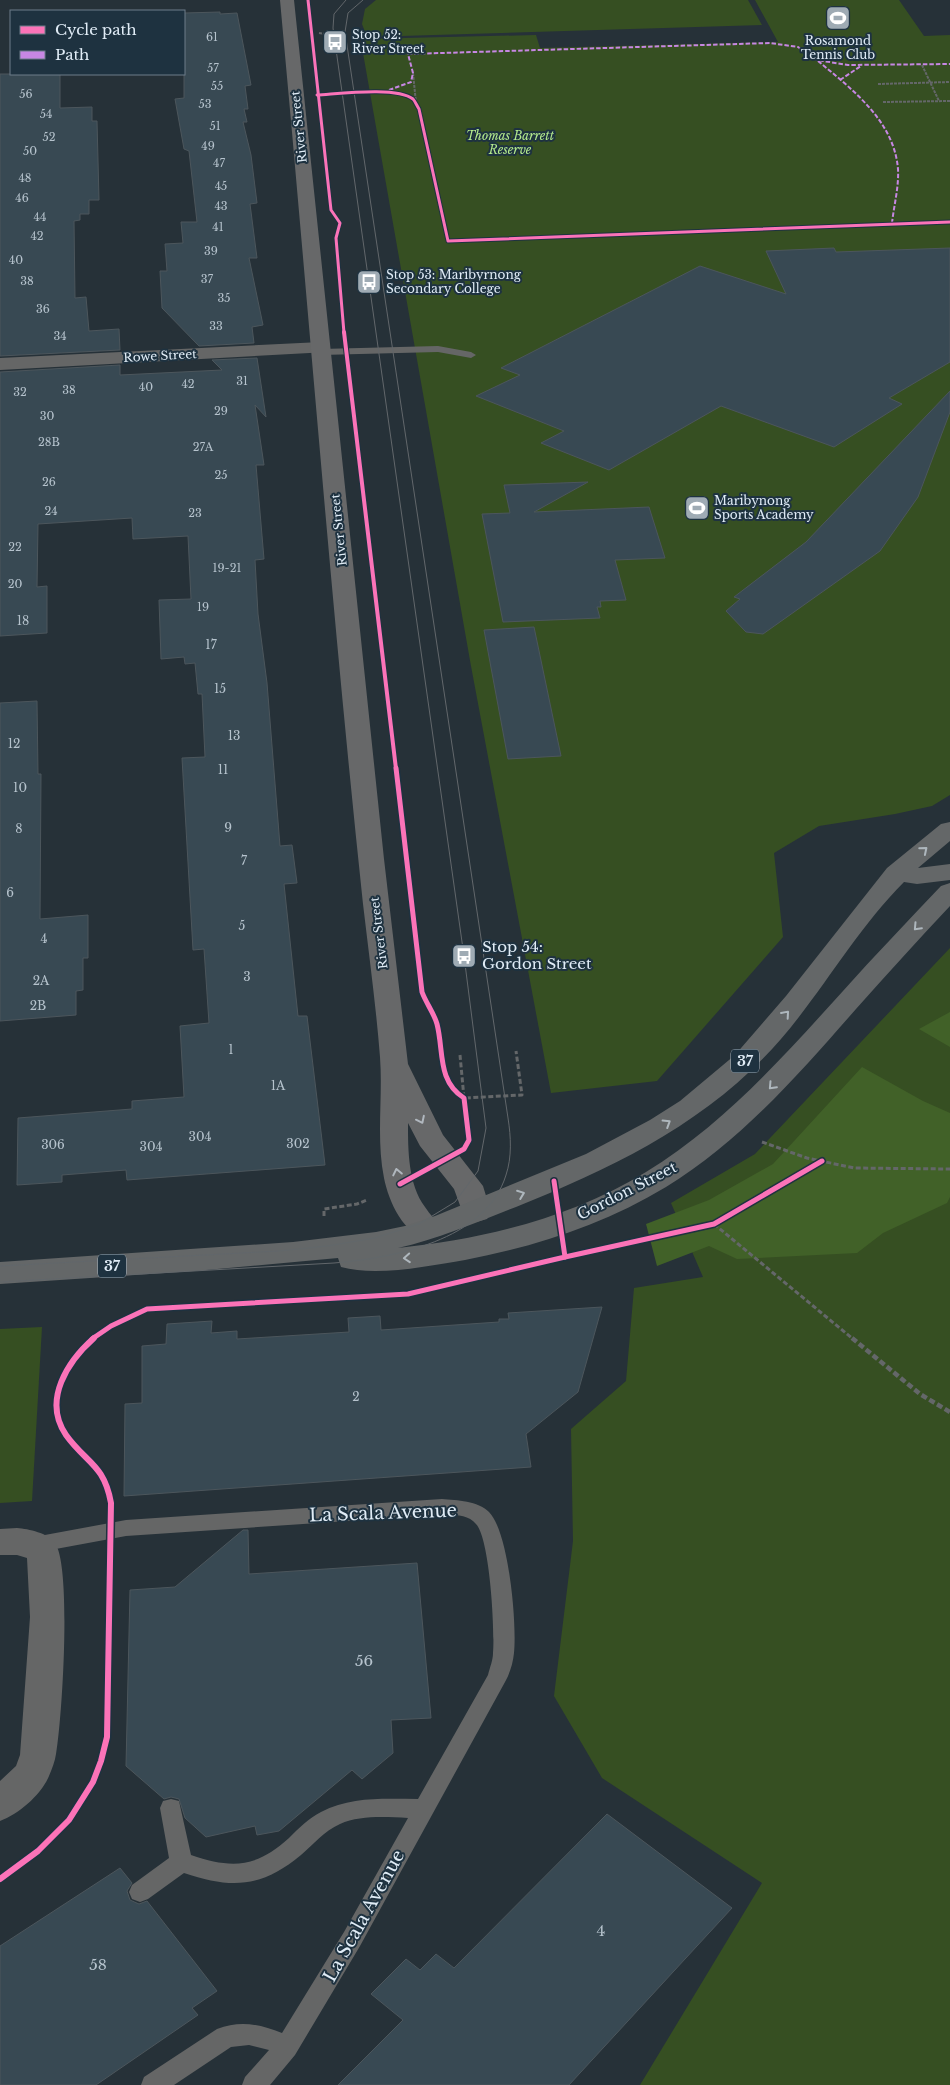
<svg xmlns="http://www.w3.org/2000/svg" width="950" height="2085" font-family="'Libre Baskerville',serif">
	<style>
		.green { fill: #364f22 }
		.forest { fill: #416128 }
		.building { fill: #384953; stroke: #4c565c }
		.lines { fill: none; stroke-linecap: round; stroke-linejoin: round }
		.path-far2 { stroke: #646769; stroke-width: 2; stroke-dasharray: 3 1; stroke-linecap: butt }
		.path-far1 { stroke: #646769; stroke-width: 3; stroke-dasharray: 5 2.5; stroke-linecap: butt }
		.path { stroke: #646769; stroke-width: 4.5; stroke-dasharray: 6 3; stroke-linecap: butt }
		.lane { fill: #656666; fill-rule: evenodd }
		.street { fill: #656666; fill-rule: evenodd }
		.secondary { fill: #676869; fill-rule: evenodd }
		.primary { fill: #646768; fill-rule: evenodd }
		.tram { stroke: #62676b; stroke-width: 1 }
		.quiet { stroke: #c787e3; stroke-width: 2; stroke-dasharray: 4.5 2; stroke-linecap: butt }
		.cycleway-far3-casing { stroke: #1e3240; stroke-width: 5 }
		.cycleway-far2-casing { stroke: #1e3240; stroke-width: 6 }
		.cycleway-far1-casing { stroke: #1e3240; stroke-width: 8 }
		.cycleway-casing { stroke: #1e3240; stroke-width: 9 }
		.cycleway-far3 { stroke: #fb73b8; stroke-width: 3 }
		.cycleway-far2 { stroke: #fb73b8; stroke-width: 4 }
		.cycleway-far1 { stroke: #fb73b8; stroke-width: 5 }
		.cycleway { stroke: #fb73b8; stroke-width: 6 }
		.oneway { stroke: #aeb7bd }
		.oneway2 { stroke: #b0b7be }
		.labels { text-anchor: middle; stroke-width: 4; stroke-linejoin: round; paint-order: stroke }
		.far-number-label { font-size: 11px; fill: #b6c3cd }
		.far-poi-label { font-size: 12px; fill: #e0ecf6; stroke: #1e3240; text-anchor: start }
		.far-street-label { font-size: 12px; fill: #e0ecf6; stroke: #1e3240 }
		.far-park-label { font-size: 12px; font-style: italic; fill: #b5eb8d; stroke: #1e3240 }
		.number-label { font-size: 12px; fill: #b6c3cd }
		.shield { fill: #1e3240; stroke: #a6b4bf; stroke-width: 1 }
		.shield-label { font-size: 14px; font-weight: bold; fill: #e0ecf6 }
		.poi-label { font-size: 15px; fill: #e0ecf6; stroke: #1e3240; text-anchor: start }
		.street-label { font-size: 15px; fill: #e0ecf6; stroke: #1e3240 }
		.near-number-label { font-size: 15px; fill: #b6c3cd }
		.near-street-label { font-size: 18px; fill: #e0ecf6; stroke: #1e3240 }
	</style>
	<rect width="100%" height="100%" fill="#263138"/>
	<g class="green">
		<path d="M376,0H748L762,25L367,37L362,24L365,9Z"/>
		<path d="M755,0H899L924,36L950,35V795L932,806L895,814L819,826L774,853L783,937L657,1081L551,1093L471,666L363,53L372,52L362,39L536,35L540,48L778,42Z"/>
		<path d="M950,948V2085H640L762,1883L602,1778L554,1696L573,1541L571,1429L626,1381L634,1288L703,1277L671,1203L755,1154Z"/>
		<path d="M42,1327L32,1501L0,1503V1329Z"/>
	</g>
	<g class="forest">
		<path d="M950,1012V1047L919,1029Z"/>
		<path d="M862,1067L923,1101L950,1113V1197L947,1203L883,1233L857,1253L737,1259L709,1246L657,1266L646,1224L709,1200L773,1164Z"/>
	</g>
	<g class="building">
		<path d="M220,12V14L237,13L251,85L245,86L248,109H244L247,122H243L251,155L257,203L250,204L257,258H249L263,325L252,327L254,343L199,346L162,308L160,271H167L165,244L183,243L181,222H197L189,151L184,149L175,99L184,98V13Z"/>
		<path d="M0,74H60V108L92,107V121H97L99,200H89V214H80V220L74,221L75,298L86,297L89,331L119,329L120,350L0,356Z"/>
		<path d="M834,248L836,252L950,248V362L889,398L902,404L834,447L721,406L609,470L541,443L564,431L476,396L520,375L501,368L700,266L786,294L766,251Z"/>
		<path d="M257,358L266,417L255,405L264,465H256L264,559L255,560L258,614L267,683L280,846L292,845L297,883L284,884L298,1016H307L325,1165L127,1180L126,1170L62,1175V1182L17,1185L18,1118L132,1109V1101L184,1097L180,1026L209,1023L204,949L193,950L182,758L205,757L202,694H198L195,663L185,664L184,657L161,659L159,600L191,599L188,536L133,539L132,518L38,524L37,587L47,586V633L0,636V372L120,365V375L222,370L212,360Z"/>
		<path d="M950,391V412L918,497L880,551L763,634L746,632L726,611L740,599L734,597L806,542Z"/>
		<path d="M588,482L534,512L649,507L665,558L615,560L626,600L600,601L601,607H597L600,618L503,622L482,514L510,513L504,485Z"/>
		<path d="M534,627L561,756L508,759L484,630Z"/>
		<path d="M37,701L38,774H41L40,919L88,915V958H83V990L76,991V1015L0,1021V703Z"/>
		<path d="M602,1307L578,1392L526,1434L531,1467L124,1496L125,1404L142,1403V1346L166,1344L167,1324L212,1321L211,1333L237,1331V1339L349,1332L348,1318L380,1316L381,1330L499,1322V1319H509L508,1313Z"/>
		<path d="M243,1530H248L249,1574L417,1563L431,1718L391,1720L393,1753L362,1779L352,1770L279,1831L257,1835L255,1826L206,1837L185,1818L179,1799L171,1797L164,1799L126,1766L130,1590L175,1587Z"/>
		<path d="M607,1814L732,1908L569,2085H338L403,2020L371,1994L406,1959L420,1970L436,1954L454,1968Z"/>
		<path d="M120,1868L132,1883L127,1891L130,1900L139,1904L147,1901L217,1991L192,2008L198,2015L96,2085H0V1946Z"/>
	</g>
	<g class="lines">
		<g class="path-far2">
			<path d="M319,33L325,34L326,42"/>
			<path d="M922,65L939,101"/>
			<path d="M413,73L416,103"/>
			<path d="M878,84L950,82"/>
			<path d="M883,102L950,101"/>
		</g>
		<g class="path-far1">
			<path d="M460,1055L464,1098L522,1095L516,1051"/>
			<path d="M762,1142L807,1158L854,1168L950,1169"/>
			<path d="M324,1216V1209L357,1204L367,1200"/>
			<path d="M714,1224L853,1339"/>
		</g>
		<path class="path" d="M852,1338L920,1394L950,1412"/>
		<g class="lane">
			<path d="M438,346L471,352L476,355L471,358L438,352L321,355L316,352L321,349Z"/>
			<path d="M442,1499C457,1500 478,1501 489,1512C509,1532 517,1624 514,1653C513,1663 510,1673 505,1682L360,1946L295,2055L270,2085H242L245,2077L269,2050L249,2045L231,2047L174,2085H141L144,2077L217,2029C240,2020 259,2024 282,2033L344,1932L408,1818C386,1817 360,1815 340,1824C324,1831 314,1844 301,1855C261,1888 232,1889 184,1873L148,1899L140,1902L132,1899L129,1892L132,1885L169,1858L160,1808L163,1801L171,1799L179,1801L191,1855C232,1869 256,1868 289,1838C299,1828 309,1818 321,1812C352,1796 385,1799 418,1799L488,1675C490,1667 493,1660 493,1653C495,1630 490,1539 476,1524C467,1513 449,1515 436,1515L126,1536L34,1553L27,1551L24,1545L27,1539L34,1537L126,1520Z"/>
		</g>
		<g class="street">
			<path d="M321,342L328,344L330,348L328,352L0,370V358Z"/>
			<path d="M17,1528C29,1529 48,1533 55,1543C72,1567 62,1721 56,1754C55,1761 52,1769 49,1776C41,1795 19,1814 0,1821V1781L16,1766L20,1755L30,1617L27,1558L17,1555H0V1529Z"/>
		</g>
		<path class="secondary" d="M280,0H294L384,859L408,1064L443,1135L483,1186L491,1212L487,1219L476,1222L465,1219L454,1189L420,1146L408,1123C408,1150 408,1184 425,1207C430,1215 437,1221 442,1229L438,1236C407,1245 389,1203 384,1178C376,1138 383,1098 380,1057C376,1006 369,955 363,904C331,604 308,301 280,0Z"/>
		<path class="primary" d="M950,822V841L918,868L950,864V880L917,884L904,882C857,929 824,989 781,1039C709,1122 615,1167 516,1207C477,1222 439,1239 398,1248C484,1239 571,1218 646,1172C723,1125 783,1057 843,991C875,955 908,921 941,886L950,883V906C918,940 887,974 856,1009C799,1074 741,1141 666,1187C605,1224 534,1247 465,1260C429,1266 376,1277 341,1267L338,1258L195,1271L0,1284V1262L293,1242L376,1232L405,1226L435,1216L586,1154L650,1120L680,1101L735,1055L786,996L887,868L941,824Z"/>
		<g class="tram">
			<path d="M0,1266L279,1251L327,1246L375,1238L419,1224L455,1202L478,1171L486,1128L464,956L333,28L334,14L346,0"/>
			<path d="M0,1282L334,1263C392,1258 486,1241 506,1175C512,1157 511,1137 508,1118L345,32L348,13L363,0"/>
		</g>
		<g class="quiet">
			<path d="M818,61C853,90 894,121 898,169C899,187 894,205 892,223"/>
			<path d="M840,80L861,66"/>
			<path d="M389,90L411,82L413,73L408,54L770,43L798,47L817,60L848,65L950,64"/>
		</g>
		<defs>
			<g id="cycleway-far3">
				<path d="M308,0L331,210L340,223L336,238L344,333"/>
				<path d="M317,95C337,94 397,86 413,99C415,101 417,106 419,109L448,241L950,222"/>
			</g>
			<path id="cycleway-far2" d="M344,332L396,769"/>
			<g id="cycleway-far1">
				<path d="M396,768L422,992C426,1003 434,1013 437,1024C444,1051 437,1081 464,1098L469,1140L464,1149L400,1184"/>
				<path d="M565,1257L714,1224L822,1161"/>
				<path d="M92,1339L111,1326L147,1309L408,1294L565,1257L554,1181"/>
			</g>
			<path id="cycleway" d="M0,1879L38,1851L69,1820L93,1782L101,1761L107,1737L111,1503C104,1464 86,1463 66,1435C42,1400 68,1361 94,1338"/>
		</defs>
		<use href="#cycleway-far3" class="cycleway-far3-casing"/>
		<use href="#cycleway-far2" class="cycleway-far2-casing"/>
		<use href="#cycleway-far1" class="cycleway-far1-casing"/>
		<use href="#cycleway" class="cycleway-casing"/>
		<use href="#cycleway-far3" class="cycleway-far3"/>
		<use href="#cycleway-far2" class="cycleway-far2"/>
		<use href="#cycleway-far1" class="cycleway-far1"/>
		<use href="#cycleway" class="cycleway"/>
	</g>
	<defs><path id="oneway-chevron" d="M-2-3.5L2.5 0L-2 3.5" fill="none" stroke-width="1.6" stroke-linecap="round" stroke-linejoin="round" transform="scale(1.25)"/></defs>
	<g class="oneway">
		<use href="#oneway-chevron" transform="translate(924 850) rotate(-40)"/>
		<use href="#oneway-chevron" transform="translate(917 927) rotate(133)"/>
		<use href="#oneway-chevron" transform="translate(786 1014) rotate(-49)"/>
		<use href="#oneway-chevron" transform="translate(772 1086) rotate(133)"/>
		<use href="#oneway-chevron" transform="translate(667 1123) rotate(-32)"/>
		<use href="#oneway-chevron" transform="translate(521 1194) rotate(-21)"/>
		<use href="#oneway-chevron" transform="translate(407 1258) rotate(176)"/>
	</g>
	<g class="oneway2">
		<use href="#oneway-chevron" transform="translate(421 1120) rotate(64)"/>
		<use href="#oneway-chevron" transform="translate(397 1172) rotate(-102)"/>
	</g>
	<defs>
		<symbol id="stadium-square" viewBox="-11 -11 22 22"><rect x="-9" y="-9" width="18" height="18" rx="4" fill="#9fabb4" stroke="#1e3240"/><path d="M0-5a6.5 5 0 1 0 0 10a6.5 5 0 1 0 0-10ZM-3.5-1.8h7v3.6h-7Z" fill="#fff"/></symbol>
		<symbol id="bus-square" viewBox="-11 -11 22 22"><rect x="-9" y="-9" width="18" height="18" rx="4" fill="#9fabb4" stroke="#1e3240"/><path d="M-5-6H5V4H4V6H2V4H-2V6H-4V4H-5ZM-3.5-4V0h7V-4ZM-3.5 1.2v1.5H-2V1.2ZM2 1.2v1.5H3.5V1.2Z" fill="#fff"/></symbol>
	</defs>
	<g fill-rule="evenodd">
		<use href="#stadium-square" x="824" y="4" width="28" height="28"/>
		<use href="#bus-square" x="321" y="28" width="28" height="28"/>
		<use href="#bus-square" x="355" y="268" width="28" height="28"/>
		<use href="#stadium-square" x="683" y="494" width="28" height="28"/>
		<use href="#bus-square" x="450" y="942" width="28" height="28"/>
	</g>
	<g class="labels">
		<g class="far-number-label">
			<text x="212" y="41">61</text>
			<text x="213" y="72">57</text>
			<text x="217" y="90">55</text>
			<text x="26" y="98">56</text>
			<text x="205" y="108">53</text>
			<text x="46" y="118">54</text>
			<text x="215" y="130">51</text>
			<text x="49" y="141">52</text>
			<text x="208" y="150">49</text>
			<text x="30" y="155">50</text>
			<text x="219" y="167">47</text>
			<text x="25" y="182">48</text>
			<text x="221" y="190">45</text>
			<text x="22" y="202">46</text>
			<text x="221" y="210">43</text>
			<text x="40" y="221">44</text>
			<text x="218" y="231">41</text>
			<text x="37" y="240">42</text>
			<text x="211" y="255">39</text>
			<text x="16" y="264">40</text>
			<text x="207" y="283">37</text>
			<text x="27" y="285">38</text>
			<text x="224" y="302">35</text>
			<text x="43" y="313">36</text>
			<text x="216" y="330">33</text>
			<text x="60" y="340">34</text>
			<text x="242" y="385">31</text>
			<text x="188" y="388">42</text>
			<text x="146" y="391">40</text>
			<text x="69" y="394">38</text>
			<text x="20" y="396">32</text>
			<text x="221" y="415">29</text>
			<text x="47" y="420">30</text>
			<text x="49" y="446">28B</text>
			<text x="203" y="451">27A</text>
			<text x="221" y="479">25</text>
			<text x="49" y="486">26</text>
			<text x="51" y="515">24</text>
			<text x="195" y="517">23</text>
			<text x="15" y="551">22</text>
			<text x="227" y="572">19-21</text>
			<text x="15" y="588">20</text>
			<text x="203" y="611">19</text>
		</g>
		<g class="far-poi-label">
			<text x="352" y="39">Stop 52:<tspan x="352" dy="14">River Street</tspan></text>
			<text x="838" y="45" text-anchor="middle">Rosamond<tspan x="838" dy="14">Tennis Club</tspan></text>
			<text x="386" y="279">Stop 53: Maribyrnong<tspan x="386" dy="14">Secondary College</tspan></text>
			<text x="714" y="505">Maribynong<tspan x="714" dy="14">Sports Academy</tspan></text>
		</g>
		<g class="far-street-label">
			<text transform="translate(299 127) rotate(-96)" y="4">River Street</text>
			<text transform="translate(160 356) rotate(-3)" y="4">Rowe Street</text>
			<text transform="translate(339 530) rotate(-96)" y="4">River Street</text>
			<text transform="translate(379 933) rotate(-97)" y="4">River Street</text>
		</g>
		<g class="far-park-label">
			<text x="510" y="140">Thomas Barrett<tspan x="510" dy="14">Reserve</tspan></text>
		</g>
		<g class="number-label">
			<text x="23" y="625">18</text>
			<text x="211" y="649">17</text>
			<text x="220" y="693">15</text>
			<text x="234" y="740">13</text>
			<text x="14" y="748">12</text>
			<text x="223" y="774">11</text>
			<text x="20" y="792">10</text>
			<text x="228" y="832">9</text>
			<text x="19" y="833">8</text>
			<text x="244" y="865">7</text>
			<text x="10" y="897">6</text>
			<text x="242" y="930">5</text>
			<text x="44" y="943">4</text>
			<text x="247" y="981">3</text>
			<text x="41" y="985">2A</text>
			<text x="38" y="1010">2B</text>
			<text x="231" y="1054">1</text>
			<text x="278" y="1090">1A</text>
			<text x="200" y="1141">304</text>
			<text x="298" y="1148">302</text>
			<text x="53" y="1149">306</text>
			<text x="151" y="1151">304</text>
			<text x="356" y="1401">2</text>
		</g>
		<g class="shield">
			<rect x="731" y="1049.5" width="28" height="23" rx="4"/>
			<rect x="98" y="1254.5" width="28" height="23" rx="4"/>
		</g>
		<g class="shield-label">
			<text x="745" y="1066">37</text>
			<text x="112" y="1271">37</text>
		</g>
		<g class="poi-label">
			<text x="482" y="952">Stop 54:<tspan x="482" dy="17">Gordon Street</tspan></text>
		</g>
		<g class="street-label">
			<text transform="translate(627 1191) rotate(-27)" y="5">Gordon Street</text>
		</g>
		<g class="near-number-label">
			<text x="364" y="1666">56</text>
			<text x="601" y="1936">4</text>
			<text x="98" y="1970">58</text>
		</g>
		<g class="near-street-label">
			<text transform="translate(383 1513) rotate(-2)" y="6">La Scala Avenue</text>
			<text transform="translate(364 1916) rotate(-61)" y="6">La Scala Avenue</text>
		</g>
	</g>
	<rect x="10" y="10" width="175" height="65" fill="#1e3240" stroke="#6c7c89"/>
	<rect x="20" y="26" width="25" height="8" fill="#fb73b8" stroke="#6c7c89"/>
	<text x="55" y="35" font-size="15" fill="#e0ecf6">Cycle path</text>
	<rect x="20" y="51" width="25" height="8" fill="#c787e3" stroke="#6c7c89"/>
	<text x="55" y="60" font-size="15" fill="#e0ecf6">Path</text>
</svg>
